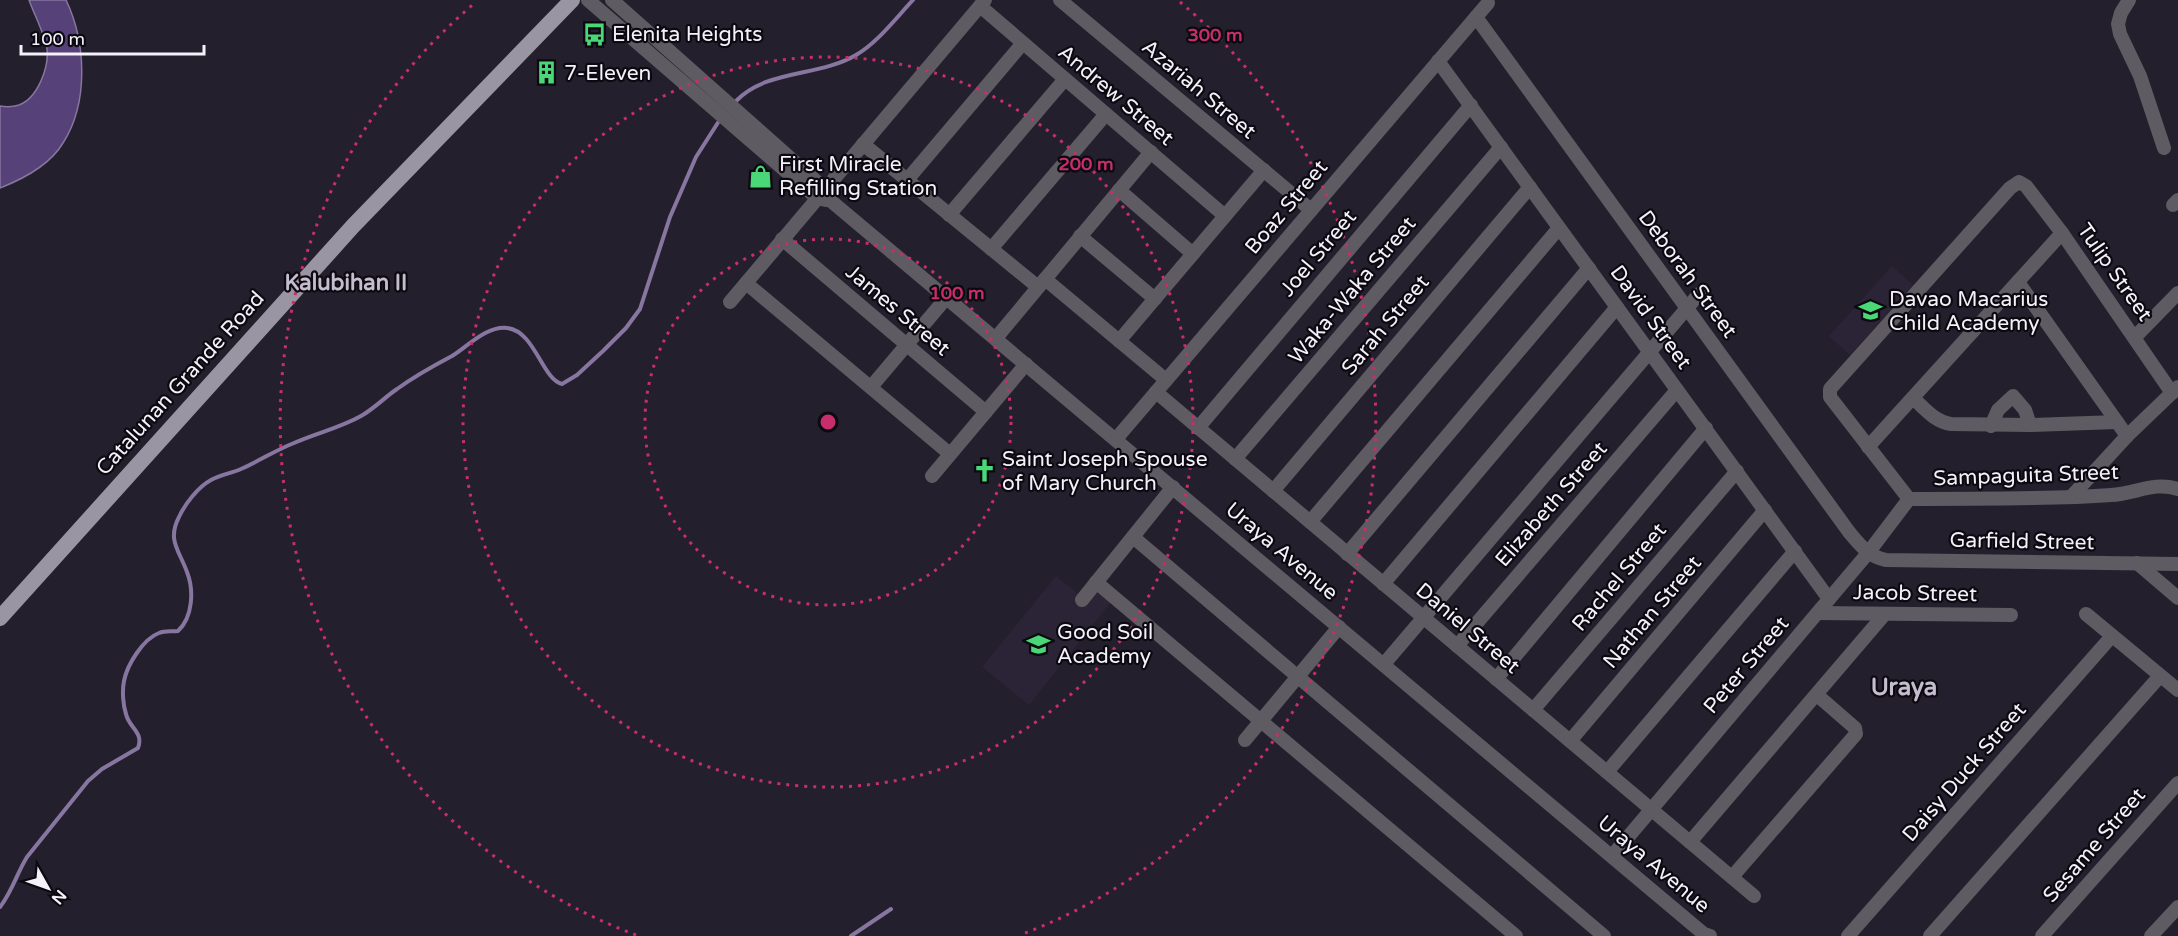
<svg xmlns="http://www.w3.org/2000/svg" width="2178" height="936" font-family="'Varela Round',sans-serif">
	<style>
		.built { fill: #2b2437 }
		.water { fill: #574179; stroke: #8676a0; stroke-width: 1.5 }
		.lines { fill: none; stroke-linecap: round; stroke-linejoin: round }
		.stream { stroke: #8676a0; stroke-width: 4 }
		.minor { stroke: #5e5b62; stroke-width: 14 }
		.primary { stroke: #9a95a3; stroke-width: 16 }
		.ring { fill: none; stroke: #c72e6b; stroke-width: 3; stroke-dasharray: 3 6 }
		.labels { text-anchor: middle; stroke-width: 4.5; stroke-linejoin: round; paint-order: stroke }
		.poi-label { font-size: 21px; fill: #f4f1fb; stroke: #0c0a10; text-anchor: start }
		.street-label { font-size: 21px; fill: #f4f1fb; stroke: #0c0a10 }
		.neighbourhood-label { font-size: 22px; font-weight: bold; fill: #c3bdcf; stroke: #0c0a10 }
		.quarter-label { font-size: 24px; font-weight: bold; fill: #c3bdcf; stroke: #0c0a10 }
		.centre { fill: #c72e6b; stroke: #0c0a10; stroke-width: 3 }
		.ring-label { font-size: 18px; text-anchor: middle; font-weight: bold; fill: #c72e6b; stroke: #0c0a10; stroke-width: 4.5; stroke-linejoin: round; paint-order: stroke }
	</style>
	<rect width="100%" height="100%" fill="#241f2c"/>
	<g class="built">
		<path d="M1892,266L1913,285L1850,355L1829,336Z"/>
		<path d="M1056,576L1087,601L1096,590L1111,602L1029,705L982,667Z"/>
	</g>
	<path class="water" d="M29,0H66C86,42 89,102 63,143C50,165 23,179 0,188V106C6,107 13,107 19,105C38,98 49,67 47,49C45,35 34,14 29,0Z"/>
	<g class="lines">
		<g class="stream">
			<path d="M736,101C767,69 819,77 856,55C878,42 896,18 913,0"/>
			<path d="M0,907C12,892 17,873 27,857L88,781L102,769L138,748C144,732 129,728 126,714C123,705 122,691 124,681C127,665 143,639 159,633C166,630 172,632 178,631C193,617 194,590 187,572C179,550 167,540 179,517C185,504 198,487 211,480C220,475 232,473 241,469C259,461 276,450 294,443C316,433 340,428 361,416C375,408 385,397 397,389C415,376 433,366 452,356C468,346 486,326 507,328C535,331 542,379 562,384L577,375L603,351L626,328L640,309L670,217L696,157L719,121"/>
			<path d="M851,936L891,909"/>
		</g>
		<g class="minor">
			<path d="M588,0L817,198L826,200"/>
			<path d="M612,0L825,189L831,201L1704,934L1710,936"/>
			<path d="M1060,0L1311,210"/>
			<path d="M2129,0L2121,13L2118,24L2120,34L2140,76L2164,148"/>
			<path d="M980,6L1225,216"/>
			<path d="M1476,17L1849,532C1859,544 1869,557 1886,560L2178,564"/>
			<path d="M1438,61L1829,599"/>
			<path d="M863,144L1038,287"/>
			<path d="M907,180L1023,43"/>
			<path d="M1119,190L1193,254"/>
			<path d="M2173,205L2178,200"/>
			<path d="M949,215L1065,79"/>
			<path d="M1080,236L1155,299"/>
			<path d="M782,239L986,412"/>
			<path d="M991,249L1106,114"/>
			<path d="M1045,279L1166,380"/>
			<path d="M2018,282L2127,436"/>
			<path d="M746,283L950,454"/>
			<path d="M730,302L985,0"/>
			<path d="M2135,337L2178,293"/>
			<path d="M996,338L1151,152"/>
			<path d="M1119,341L1264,170"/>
			<path d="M871,387L947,297"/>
			<path d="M1156,392L1754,896"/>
			<path d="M1913,398C1924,408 1935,422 1951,424L2030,425L2117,422"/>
			<path d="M1991,426L1998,410L2013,396L2025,410L2030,425"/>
			<path d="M1198,428L1471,105"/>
			<path d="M1116,439L1488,3"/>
			<path d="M1868,447L2062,233"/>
			<path d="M1235,459L1501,147"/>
			<path d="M932,476L1026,364"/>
			<path d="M1273,491L1530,187"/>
			<path d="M2071,497L2127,436L2178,387"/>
			<path d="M1909,499L1830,397V389L2010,188L2019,182L2026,186L2062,233L2172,393"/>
			<path d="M1909,499C1976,498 2044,500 2111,495C2135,494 2154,481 2178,489"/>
			<path d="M1310,522L1559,228"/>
			<path d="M1133,537L1604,936"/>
			<path d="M1347,554L1589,268"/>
			<path d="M2137,563L2178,598"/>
			<path d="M1096,582L1516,936"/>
			<path d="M1383,584L1617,307"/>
			<path d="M1082,600L1173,487"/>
			<path d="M1818,613L2011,615"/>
			<path d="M2086,614L2178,690"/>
			<path d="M1457,646L1677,390"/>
			<path d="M1384,664L1699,294"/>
			<path d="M1496,679L1706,428"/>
			<path d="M1533,710L1737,471"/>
			<path d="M1245,740L1339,627"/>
			<path d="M1570,741L1765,510"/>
			<path d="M1607,772L1795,551"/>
			<path d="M1690,842L1884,615"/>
			<path d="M1612,856L1868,553L1909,499"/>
			<path d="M1732,877L1856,734L1855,728L1817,695"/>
			<path d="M1848,936L2112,636"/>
			<path d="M1930,936L2160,676"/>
			<path d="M2042,936L2178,783"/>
			<path d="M2151,936L2178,907"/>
		</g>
		<path class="primary" d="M0,618L353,226L572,0"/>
	</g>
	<g class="ring">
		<circle cx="828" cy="422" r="183"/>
		<circle cx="828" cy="422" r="365"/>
		<path d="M636 935A548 548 0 0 1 476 2M1180 2A548 548 0 0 1 1020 935"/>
	</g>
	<defs>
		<symbol id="bus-bare" viewBox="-9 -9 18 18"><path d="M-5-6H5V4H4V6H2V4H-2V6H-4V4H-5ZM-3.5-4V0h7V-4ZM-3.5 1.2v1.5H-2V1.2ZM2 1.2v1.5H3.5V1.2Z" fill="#49d778" stroke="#0c0a10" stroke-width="2.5" paint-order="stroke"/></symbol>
		<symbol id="building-bare" viewBox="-9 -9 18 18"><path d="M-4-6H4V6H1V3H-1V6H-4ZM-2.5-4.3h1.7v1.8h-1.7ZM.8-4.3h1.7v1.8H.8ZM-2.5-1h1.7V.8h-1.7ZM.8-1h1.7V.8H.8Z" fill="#49d778" stroke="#0c0a10" stroke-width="2.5" paint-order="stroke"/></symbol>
		<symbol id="shop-bare" viewBox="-9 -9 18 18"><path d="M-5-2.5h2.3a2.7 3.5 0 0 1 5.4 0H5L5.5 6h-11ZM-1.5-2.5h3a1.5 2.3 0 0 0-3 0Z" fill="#49d778" stroke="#0c0a10" stroke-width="2.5" paint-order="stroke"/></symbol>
		<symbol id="school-bare" viewBox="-9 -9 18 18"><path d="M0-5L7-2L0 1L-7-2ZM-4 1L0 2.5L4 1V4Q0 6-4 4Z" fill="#49d778" stroke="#0c0a10" stroke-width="2.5" paint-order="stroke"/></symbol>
		<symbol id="church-bare" viewBox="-9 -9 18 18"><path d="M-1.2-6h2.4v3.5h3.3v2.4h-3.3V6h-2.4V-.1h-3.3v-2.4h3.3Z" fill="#49d778" stroke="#0c0a10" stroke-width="2.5" paint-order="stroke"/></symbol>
	</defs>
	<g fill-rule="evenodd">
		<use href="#bus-bare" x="578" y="18" width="33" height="33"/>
		<use href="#building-bare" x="530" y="56" width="33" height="33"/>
		<use href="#shop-bare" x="744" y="160" width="33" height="33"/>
		<use href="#school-bare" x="1854" y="294" width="33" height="33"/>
		<use href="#church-bare" x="968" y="454" width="33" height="33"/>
		<use href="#school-bare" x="1022" y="628" width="33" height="33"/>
	</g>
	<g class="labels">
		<g class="poi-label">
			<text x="612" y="41">Elenita Heights</text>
			<text x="564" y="80">7-Eleven</text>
			<text x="779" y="171">First Miracle<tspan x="779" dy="24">Refilling Station</tspan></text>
			<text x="1889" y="306">Davao Macarius<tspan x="1889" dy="24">Child Academy</tspan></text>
			<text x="1002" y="466">Saint Joseph Spouse<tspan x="1002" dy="24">of Mary Church</tspan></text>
			<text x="1057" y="639">Good Soil<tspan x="1057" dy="24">Academy</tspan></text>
		</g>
		<g class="street-label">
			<text transform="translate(1199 89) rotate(40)" y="7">Azariah Street</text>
			<text transform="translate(1116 95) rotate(40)" y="7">Andrew Street</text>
			<text transform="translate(1286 207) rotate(-50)" y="7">Boaz Street</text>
			<text transform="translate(1318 253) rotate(-50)" y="7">Joel Street</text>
			<text transform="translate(2115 272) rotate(55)" y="7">Tulip Street</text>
			<text transform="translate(1688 274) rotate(54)" y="7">Deborah Street</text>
			<text transform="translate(1352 290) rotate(-50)" y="7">Waka-Waka Street</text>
			<text transform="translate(898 310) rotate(40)" y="7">James Street</text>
			<text transform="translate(1651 317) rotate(54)" y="7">David Street</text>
			<text transform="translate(1385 325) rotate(-50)" y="7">Sarah Street</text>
			<text transform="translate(180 383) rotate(-48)" y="7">Catalunan Grande Road</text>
			<text transform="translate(2026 475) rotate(-2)" y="7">Sampaguita Street</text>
			<text transform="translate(1551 504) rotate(-49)" y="7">Elizabeth Street</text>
			<text transform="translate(2022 541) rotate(1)" y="7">Garfield Street</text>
			<text transform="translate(1282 551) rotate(40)" y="7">Uraya Avenue</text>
			<text transform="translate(1619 577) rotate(-50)" y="7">Rachel Street</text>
			<text transform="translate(1915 593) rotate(1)" y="7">Jacob Street</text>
			<text transform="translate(1652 612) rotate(-50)" y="7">Nathan Street</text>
			<text transform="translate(1468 628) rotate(40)" y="7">Daniel Street</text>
			<text transform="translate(1746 665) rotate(-50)" y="7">Peter Street</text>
			<text transform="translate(1964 772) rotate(-49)" y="7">Daisy Duck Street</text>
			<text transform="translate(2094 845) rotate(-49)" y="7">Sesame Street</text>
			<text transform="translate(1654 864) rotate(40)" y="7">Uraya Avenue</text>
		</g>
		<g class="neighbourhood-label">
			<text x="346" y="290">Kalubihan II</text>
		</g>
		<g class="quarter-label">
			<text x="1904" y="695">Uraya</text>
		</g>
	</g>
	<circle cx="828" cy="422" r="9" class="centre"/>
	<g class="ring-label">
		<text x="1215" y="41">300 m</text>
		<text x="1086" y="170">200 m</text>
		<text x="957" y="299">100 m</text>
	</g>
	<g transform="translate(48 888) rotate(130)" stroke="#0c0a10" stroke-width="4.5" paint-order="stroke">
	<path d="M0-4.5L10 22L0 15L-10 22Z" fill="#f4f1fb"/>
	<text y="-9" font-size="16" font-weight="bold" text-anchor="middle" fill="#f4f1fb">N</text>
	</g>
	<path d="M21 45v9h183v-9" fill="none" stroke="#f4f1fb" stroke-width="3"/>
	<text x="30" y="45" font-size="18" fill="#f4f1fb" stroke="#0c0a10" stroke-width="4.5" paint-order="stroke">100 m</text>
</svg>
